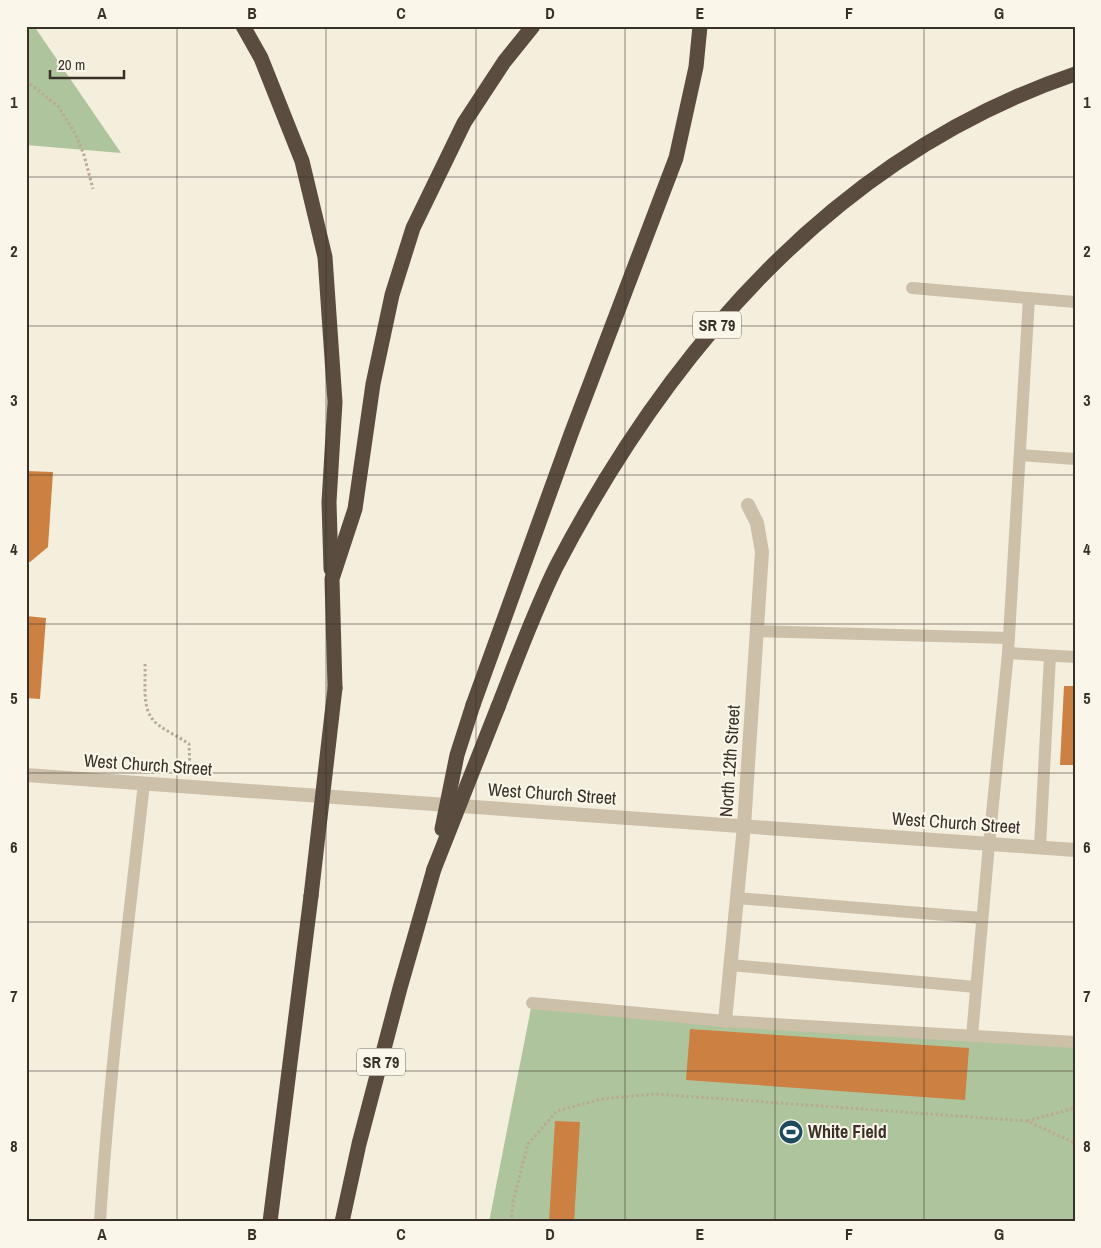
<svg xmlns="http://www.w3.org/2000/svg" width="1101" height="1248" font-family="'Archivo Narrow',sans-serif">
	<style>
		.green { fill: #aec49c }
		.building { fill: #cc8042 }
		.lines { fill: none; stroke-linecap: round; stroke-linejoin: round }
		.path { stroke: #b9aa92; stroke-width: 3; stroke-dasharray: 2.5 2.5; stroke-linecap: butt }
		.service { stroke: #cdc0a8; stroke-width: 12 }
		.minor { stroke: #cdc0a8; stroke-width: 14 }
		.tertiary { stroke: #cdc0a8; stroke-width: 14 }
		.motorway { stroke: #5a4d3f; stroke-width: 15 }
		.motorway-bridge { stroke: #5a4d3f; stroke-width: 15 }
		.grid { fill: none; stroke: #393128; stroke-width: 1; stroke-opacity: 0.55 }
		.labels { text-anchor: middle; stroke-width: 4; stroke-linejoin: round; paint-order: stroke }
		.shield { fill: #fbf6ea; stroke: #736c62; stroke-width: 1 }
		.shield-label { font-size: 16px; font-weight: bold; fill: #393128 }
		.street-label { font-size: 18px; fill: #393128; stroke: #fbf6ea }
		.poi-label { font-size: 18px; font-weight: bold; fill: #393128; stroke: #fbf6ea; text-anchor: start }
		.neatline { fill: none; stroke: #393128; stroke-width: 2 }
		.grid-label { font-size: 16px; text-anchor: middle; font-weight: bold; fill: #393128 }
	</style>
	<rect width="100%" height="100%" fill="#f4eedd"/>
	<g class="green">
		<path d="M26,26H34L121,153L26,145Z"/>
		<path d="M532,1003L1075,1042V1222H489Z"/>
	</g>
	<g class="building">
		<path d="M26,471L53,472L48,547L30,562H26Z"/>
		<path d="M26,616L46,618L40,699L26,698Z"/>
		<path d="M1064,686H1075V765H1060Z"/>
		<path d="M690,1029L969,1048L965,1100L686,1080Z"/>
		<path d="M555,1121L580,1122L574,1222H549Z"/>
	</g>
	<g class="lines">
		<g class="path">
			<path d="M26,81L58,106L76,135L84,155L93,189"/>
			<path d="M145,664C146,681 141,709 155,722C165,731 178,736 189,744L190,769"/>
			<path d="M1027,1121L1075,1108"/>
			<path d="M511,1222L513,1202L528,1144L557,1111L601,1099L655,1094L1027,1121L1075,1143"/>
		</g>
		<g class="service">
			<path d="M912,288L1075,302"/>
			<path d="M1020,455L1075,459"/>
			<path d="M757,631L1009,638"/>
			<path d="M1008,653L1075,657"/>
			<path d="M1040,847L1050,656"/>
			<path d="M737,898L982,918"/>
			<path d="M730,965L976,987"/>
			<path d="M532,1003L725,1021L1075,1042"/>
			<path d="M972,1036L989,844L1008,653L1029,298"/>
			<path d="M100,1222C109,1075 128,929 144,783"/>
		</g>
		<path class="minor" d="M725,1021L744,826L762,552L757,523L748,505"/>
		<path class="tertiary" d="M26,775L1075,850"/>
		<g class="motorway">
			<path d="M243,26L261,58L302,161L325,257L335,402L329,502L331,569"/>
			<path d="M335,688L332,579L355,509L373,384L392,295L413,228L464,123L504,62L533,26"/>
			<path d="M473,705L571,434L676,158L696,67L700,26"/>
			<path d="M498,707C516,661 534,612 556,567C669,350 836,155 1075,74"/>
			<path d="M270,1222L311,896"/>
			<path d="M342,1222L359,1144L400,988L434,869"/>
		</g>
		<g class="motorway-bridge">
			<path d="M442,829L457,755L473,705"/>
			<path d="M434,869L498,707"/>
			<path d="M311,896L335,688"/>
		</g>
	</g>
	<path class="grid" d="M177,26V1222M326,26V1222M476,26V1222M625,26V1222M775,26V1222M924,26V1222M26,177H1075M26,326H1075M26,475H1075M26,624H1075M26,773H1075M26,922H1075M26,1071H1075"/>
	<defs>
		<symbol id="stadium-disc" viewBox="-11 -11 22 22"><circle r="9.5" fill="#1b4b5d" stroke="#fbf6ea"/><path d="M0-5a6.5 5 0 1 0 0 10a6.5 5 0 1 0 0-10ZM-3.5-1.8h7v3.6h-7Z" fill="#fff"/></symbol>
	</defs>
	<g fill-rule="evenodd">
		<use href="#stadium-disc" x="777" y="1118" width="28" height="28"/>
	</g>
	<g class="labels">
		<g class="shield">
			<rect x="693" y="311.5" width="48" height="27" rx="4"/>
			<rect x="357" y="1048.5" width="48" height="27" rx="4"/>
		</g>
		<g class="shield-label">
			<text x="717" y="331">SR 79</text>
			<text x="381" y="1068">SR 79</text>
		</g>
		<g class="street-label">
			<text transform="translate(730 761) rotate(-86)" y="6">North 12th Street</text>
			<text transform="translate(148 765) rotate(4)" y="6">West Church Street</text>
			<text transform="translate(552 794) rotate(4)" y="6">West Church Street</text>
			<text transform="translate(956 823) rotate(4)" y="6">West Church Street</text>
		</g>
		<g class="poi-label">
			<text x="808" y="1138">White Field</text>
		</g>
	</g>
	<rect width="1101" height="1248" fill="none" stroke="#fbf6ea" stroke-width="55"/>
	<path d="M50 70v8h74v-8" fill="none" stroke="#393128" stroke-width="2.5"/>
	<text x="58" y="70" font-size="15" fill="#393128" stroke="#fbf6ea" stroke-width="4" paint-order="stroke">20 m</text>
	<rect x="28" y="28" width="1046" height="1192" class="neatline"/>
	<g class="grid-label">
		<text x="102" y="19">A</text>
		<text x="252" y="19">B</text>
		<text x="401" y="19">C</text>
		<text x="550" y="19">D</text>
		<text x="700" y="19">E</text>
		<text x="849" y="19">F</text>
		<text x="999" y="19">G</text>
		<text x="14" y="108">1</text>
		<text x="1087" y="108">1</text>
		<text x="14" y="257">2</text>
		<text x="1087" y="257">2</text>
		<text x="14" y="406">3</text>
		<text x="1087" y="406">3</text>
		<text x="14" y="555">4</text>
		<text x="1087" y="555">4</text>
		<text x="14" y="704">5</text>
		<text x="1087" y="704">5</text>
		<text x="14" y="853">6</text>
		<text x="1087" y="853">6</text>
		<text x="14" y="1002">7</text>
		<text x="1087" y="1002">7</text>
		<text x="14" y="1152">8</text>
		<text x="1087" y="1152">8</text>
		<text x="102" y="1240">A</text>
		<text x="252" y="1240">B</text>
		<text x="401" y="1240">C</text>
		<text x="550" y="1240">D</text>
		<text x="700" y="1240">E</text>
		<text x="849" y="1240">F</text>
		<text x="999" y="1240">G</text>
	</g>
</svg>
